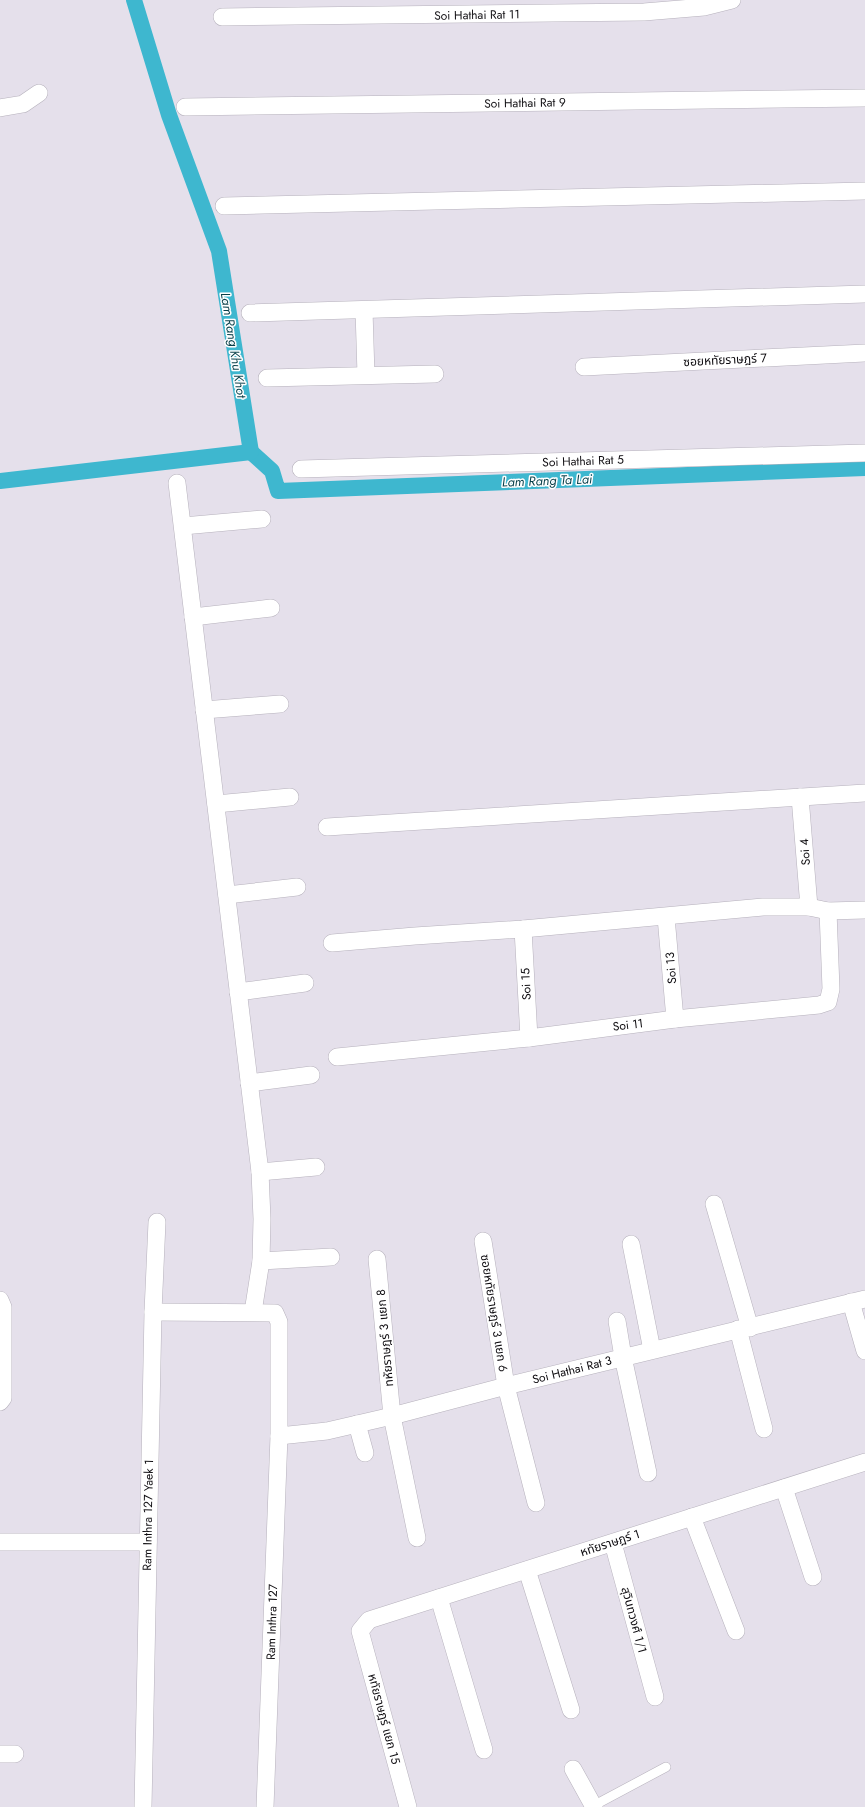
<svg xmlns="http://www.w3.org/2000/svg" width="865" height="1807" font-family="Jost,'Noto Sans Thai',sans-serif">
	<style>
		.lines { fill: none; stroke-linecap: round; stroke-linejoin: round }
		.canal { stroke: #3eb7cf; stroke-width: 16 }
		.service-casing { stroke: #b6b1bc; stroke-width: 10 }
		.minor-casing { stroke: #b6b1bc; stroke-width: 18 }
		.service { stroke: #fff; stroke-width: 9 }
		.minor { stroke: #fff; stroke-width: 17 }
		.labels { text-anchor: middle; stroke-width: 3; stroke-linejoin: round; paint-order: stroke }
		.street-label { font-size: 12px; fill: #0d0b0f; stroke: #fff }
		.water-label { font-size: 13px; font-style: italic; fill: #073f49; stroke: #fff }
	</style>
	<rect width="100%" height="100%" fill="#e5e0eb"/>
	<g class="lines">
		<g class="canal">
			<path d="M251,452L272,471L278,491L865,468"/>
			<path d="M0,481L251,452L219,251L169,115L134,0"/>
		</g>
		<defs>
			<path id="service" d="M593,1806L666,1767"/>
			<g id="minor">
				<path d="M222,17L644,12L704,7L732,0"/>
				<path d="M185,107L865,98"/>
				<path d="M0,108L23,104L39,93"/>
				<path d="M224,206L865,191"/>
				<path d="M364,310L366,375"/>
				<path d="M250,313L865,294"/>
				<path d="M584,367L865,353"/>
				<path d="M267,378L435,374"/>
				<path d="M301,469L865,453"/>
				<path d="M177,483L260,1172L262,1219L261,1261L253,1312"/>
				<path d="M183,526L262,519"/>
				<path d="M193,617L271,608"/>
				<path d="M204,710L280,704"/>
				<path d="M800,797L809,907"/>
				<path d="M216,804L290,797"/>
				<path d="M327,827L865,793"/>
				<path d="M227,895L297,887"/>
				<path d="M666,917L675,1019"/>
				<path d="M523,929L529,1038"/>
				<path d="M332,943L415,936L523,929L763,907H809L828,911L865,910"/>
				<path d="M238,992L305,983"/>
				<path d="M337,1057L529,1038L675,1019L819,1005L828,1002L831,989L828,911"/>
				<path d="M249,1083L311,1075"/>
				<path d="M260,1172L316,1167"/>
				<path d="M714,1204L750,1328"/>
				<path d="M483,1241L506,1386L536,1503"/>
				<path d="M631,1244L652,1350"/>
				<path d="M377,1259L392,1416L417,1538"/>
				<path d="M261,1261L331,1257"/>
				<path d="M0,1300L3,1307V1398L0,1402"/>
				<path d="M851,1302L865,1351"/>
				<path d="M153,1312L275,1313L279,1322V1436L265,1807"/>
				<path d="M617,1321L623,1357L648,1473"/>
				<path d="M738,1329L764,1429"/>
				<path d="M357,1424L365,1453"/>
				<path d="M279,1436L327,1431L392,1416L506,1386L865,1299"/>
				<path d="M784,1488L813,1577"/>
				<path d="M692,1517L736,1631"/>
				<path d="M0,1542H148"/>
				<path d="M613,1543L655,1697"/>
				<path d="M527,1570L571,1710"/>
				<path d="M439,1598L484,1750"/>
				<path d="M0,1754H15"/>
				<path d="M573,1769L594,1807"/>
				<path d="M143,1807L153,1312L157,1222"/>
				<path d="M408,1807L360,1631L369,1620L865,1462"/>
			</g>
		</defs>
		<use href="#service" class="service-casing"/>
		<use href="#minor" class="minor-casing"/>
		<use href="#service" class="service"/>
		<use href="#minor" class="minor"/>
	</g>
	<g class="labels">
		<g class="street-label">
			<text transform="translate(477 15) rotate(-1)" y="4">Soi Hathai Rat 11</text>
			<text transform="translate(525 103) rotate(-1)" y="4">Soi Hathai Rat 9</text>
			<text transform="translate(725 360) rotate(-3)" y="4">ซอยหทัยราษฎร์ 7</text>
			<text transform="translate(583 461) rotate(-2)" y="4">Soi Hathai Rat 5</text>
			<text transform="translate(805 852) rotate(-94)" y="4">Soi 4</text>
			<text transform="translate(671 968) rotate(-95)" y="4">Soi 13</text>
			<text transform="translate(526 984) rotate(-93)" y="4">Soi 15</text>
			<text transform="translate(628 1025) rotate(-7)" y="4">Soi 11</text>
			<text transform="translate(494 1313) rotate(81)" y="4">ซอยหทัยราษฎร์ 3 แยก 6</text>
			<text transform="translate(385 1338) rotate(-95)" y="4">ทหัยราษฎร์ 3 แยก 8</text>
			<text transform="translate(572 1370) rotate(-14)" y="4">Soi Hathai Rat 3</text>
			<text transform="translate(148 1515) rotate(-89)" y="4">Ram Inthra 127 Yaek 1</text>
			<text transform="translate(610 1543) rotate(-18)" y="4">หทัยราษฎร์ 1</text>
			<text transform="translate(634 1620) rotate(75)" y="4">สุวินทวงศ์ 1/1</text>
			<text transform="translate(272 1622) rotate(-88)" y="4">Ram Inthra 127</text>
			<text transform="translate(384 1719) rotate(75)" y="4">หทัยราษฎร์ แยก 15</text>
		</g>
		<g class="water-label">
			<text transform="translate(234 345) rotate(81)" y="5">Lam Rang Khu Khot</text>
			<text transform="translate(547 480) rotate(-2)" y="5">Lam Rang Ta Lai</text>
		</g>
	</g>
</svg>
